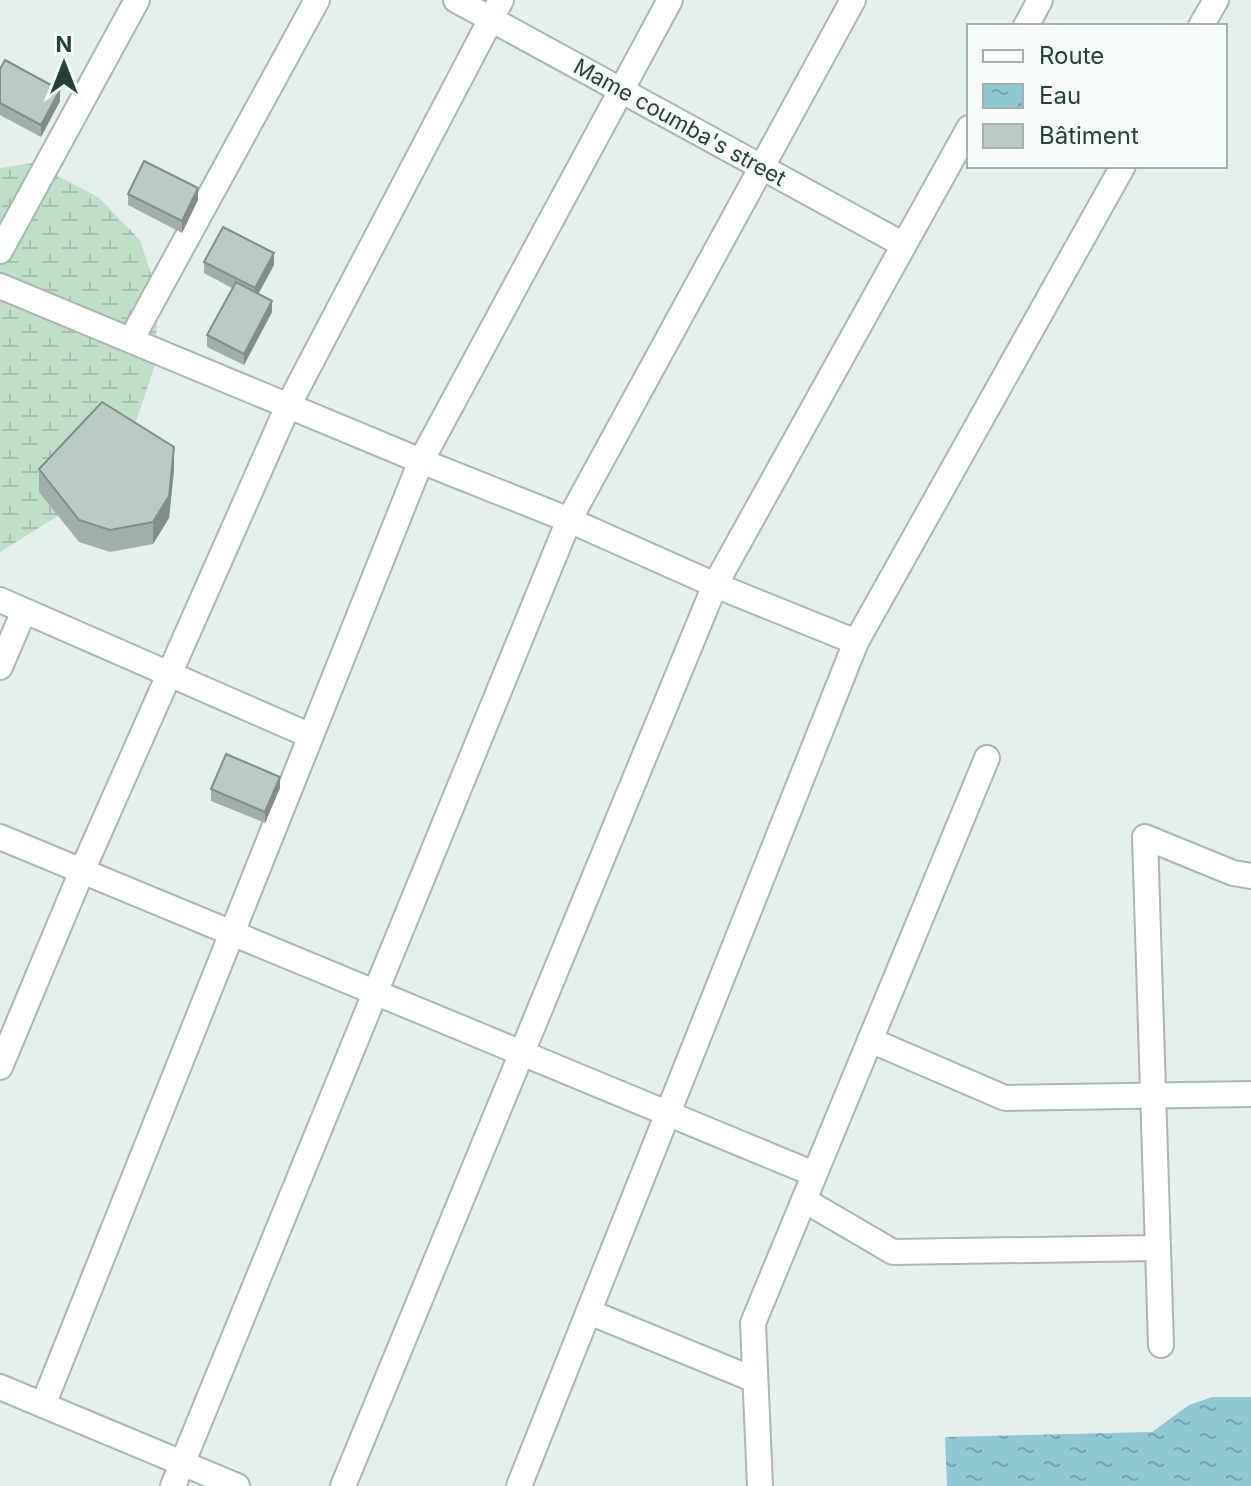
<svg xmlns="http://www.w3.org/2000/svg" width="1251" height="1486" font-family="Inter,sans-serif">
	<style>
		.wetland { fill: url(#wetland-marsh) }
		.water { fill: url(#water-ripples) }
		.lines { fill: none; stroke-linecap: round; stroke-linejoin: round }
		.minor-casing { stroke: #a8b8b2; stroke-width: 28 }
		.minor { stroke: #fff; stroke-width: 24 }
		.wall { fill: #a1aea9 }
		.shaded-wall { fill: #838d89 }
		.building { fill: #bbcac4; stroke: #838d89; stroke-width: 2 }
		.labels { text-anchor: middle; stroke-width: 6; stroke-linejoin: round; paint-order: stroke }
		.street-label { font-size: 22px; fill: #24423a; stroke: #f7fbf9 }
	</style>
	<defs>
		<pattern id="wetland-marsh" width="20" height="14" patternUnits="userSpaceOnUse" patternTransform="scale(2)"><rect width="20" height="14" fill="#bfe0c8"/><path d="M1 5h8M5 5V1M11 12h8M15 12V8" fill="none" stroke="#a4c1ad"/></pattern>
		<pattern id="water-ripples" width="26" height="14" patternUnits="userSpaceOnUse" patternTransform="scale(2)"><rect width="26" height="14" fill="#8ec9d4"/><path d="M2 4q2-2 4 0t4 0M15 11q2-2 4 0t4 0" fill="none" stroke="#74a5ad"/></pattern>
	</defs>
	<rect width="100%" height="100%" fill="#e6efeb"/>
	<path class="wetland" d="M33,163L98,197L140,240L158,296L155,365L132,433L74,506L0,552V168Z"/>
	<path class="water" d="M1212,1397H1251V1486H947L945,1437L1152,1432L1189,1405Z"/>
	<g class="lines">
		<defs>
			<g id="minor">
				<path d="M456,0L904,245"/>
				<path d="M1026,26L1040,0"/>
				<path d="M1201,26L1216,0"/>
				<path d="M0,251L137,0"/>
				<path d="M0,286L421,461L569,520L715,585L856,642"/>
				<path d="M131,340L317,0"/>
				<path d="M0,600L311,736"/>
				<path d="M0,667L24,611"/>
				<path d="M0,837L814,1174"/>
				<path d="M870,1040L1005,1098L1251,1094"/>
				<path d="M0,1067L82,871L288,406L501,0"/>
				<path d="M804,1200L893,1252L1158,1248"/>
				<path d="M589,1312L755,1380"/>
				<path d="M1161,1345L1145,837L1233,873L1251,876"/>
				<path d="M0,1387L237,1486"/>
				<path d="M43,1405L421,461L670,0"/>
				<path d="M173,1486L569,520L853,0"/>
				<path d="M343,1486L715,585L969,128"/>
				<path d="M519,1486L856,642L1123,166"/>
				<path d="M760,1486L753,1323L987,758"/>
			</g>
		</defs>
		<use href="#minor" class="minor-casing"/>
		<use href="#minor" class="minor"/>
	</g>
	<g class="wall">
		<path d="M0,69L60,101L41,137L0,115Z"/>
		<path d="M128,194L198,200L182,233L128,205Z"/>
		<path d="M204,262L274,265L258,294L272,312L244,365L207,347V335L232,288L204,273Z"/>
		<path d="M39,469L174,470L169,518L153,544L110,552L79,542L39,492Z"/>
		<path d="M280,788L265,823L211,801V789Z"/>
	</g>
	<g class="shaded-wall">
		<path d="M60,90V101L41,137V125Z"/>
		<path d="M198,188V200L182,233V221Z"/>
		<path d="M274,253V265L255,300V288Z"/>
		<path d="M272,301V312L244,365V354Z"/>
		<path d="M174,447V470L169,518L153,544V522Z"/>
		<path d="M280,777V788L265,823V812Z"/>
	</g>
	<g class="building">
		<path d="M5,60L60,90L41,125L0,103V69Z"/>
		<path d="M144,161L198,188L182,221L128,194Z"/>
		<path d="M223,227L274,253L255,288L204,262Z"/>
		<path d="M236,282L272,301L244,354L207,335Z"/>
		<path d="M102,402L174,447L169,496L153,522L110,530L79,520L39,469Z"/>
		<path d="M226,754L280,777L265,812L211,789Z"/>
	</g>
	<g class="labels">
		<g class="street-label">
			<text transform="translate(680 122) rotate(29)" y="8">Mame coumba's street</text>
		</g>
	</g>
	<rect x="967" y="24" width="260" height="144" fill="#f7fbf9" stroke="#a3b1ad" stroke-width="2"/>
	<rect x="983" y="50" width="40" height="12" fill="#ffffff" stroke="#a3b1ad" stroke-width="2"/>
	<text x="1039" y="64" font-size="24" fill="#24423a">Route</text>
	<rect x="983" y="84" width="40" height="24" fill="url(#water-ripples)" stroke="#a3b1ad" stroke-width="2"/>
	<text x="1039" y="104" font-size="24" fill="#24423a">Eau</text>
	<rect x="983" y="124" width="40" height="24" fill="#bbcac4" stroke="#a3b1ad" stroke-width="2"/>
	<text x="1039" y="144" font-size="24" fill="#24423a">Bâtiment</text>
	<g transform="translate(64 64)" stroke="#f7fbf9" stroke-width="6" paint-order="stroke">
	<path d="M0-6L14 30L0 20L-14 30Z" fill="#24423a"/>
	<text y="-12" font-size="22" font-weight="bold" text-anchor="middle" fill="#24423a">N</text>
	</g>
</svg>
